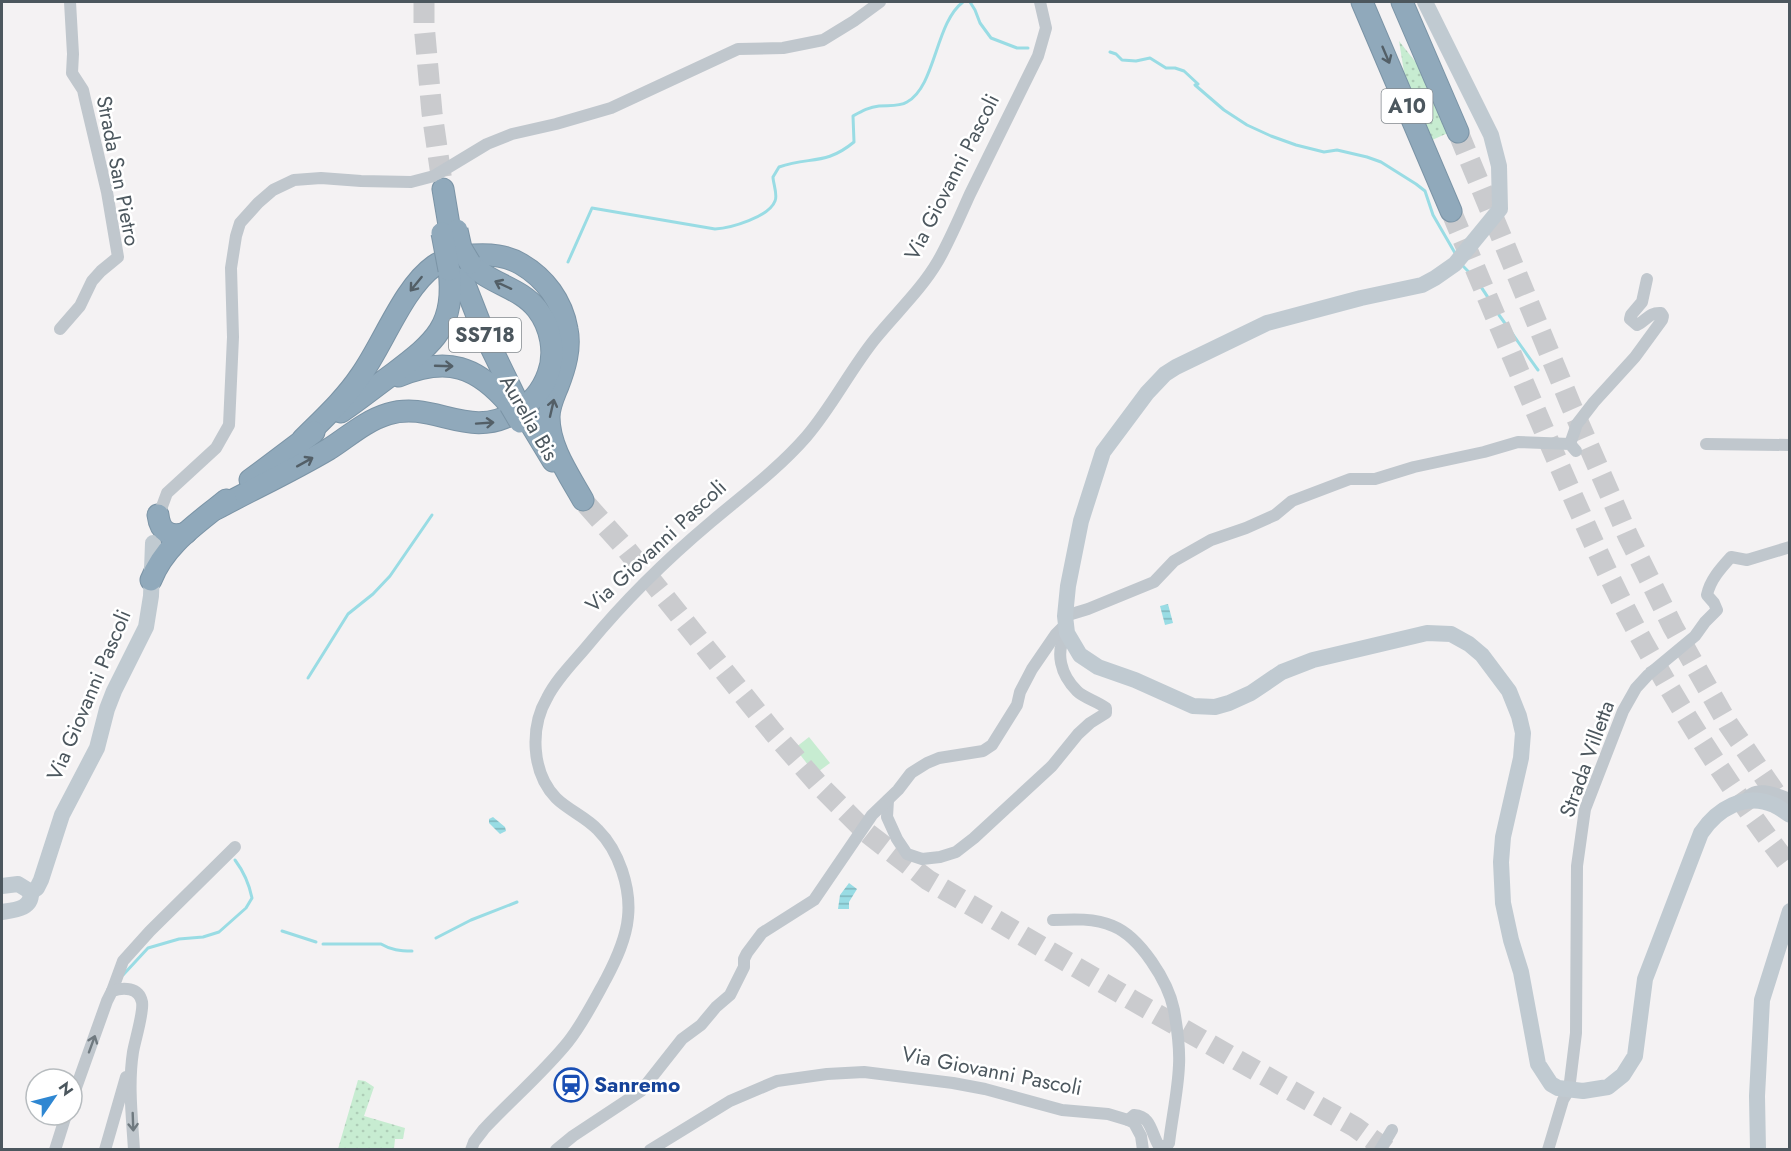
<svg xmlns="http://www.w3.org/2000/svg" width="1791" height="1151" font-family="Jost,sans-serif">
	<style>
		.green { fill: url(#green-dots) }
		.pitch { fill: #c7ecd1 }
		.water { fill: url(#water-rules) }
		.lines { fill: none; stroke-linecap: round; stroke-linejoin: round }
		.stream { stroke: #99dce4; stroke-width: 3 }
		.highway-tunnel { stroke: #cacbce; stroke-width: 21; stroke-dasharray: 21 10; stroke-linecap: butt }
		.highway-casing { stroke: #7b94a6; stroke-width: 23 }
		.street { stroke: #c0c7cd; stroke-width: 12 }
		.secondary { stroke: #c0cad1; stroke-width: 16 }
		.highway { stroke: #90a9bb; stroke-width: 21 }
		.highway-bridge-casing { stroke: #7b94a6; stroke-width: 23; stroke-linecap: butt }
		.highway-bridge { stroke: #90a9bb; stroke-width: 21 }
		.oneway { stroke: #535f67 }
		.oneway2 { stroke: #6f797f }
		.labels { text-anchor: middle; stroke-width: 5; stroke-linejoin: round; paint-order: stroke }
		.shield { fill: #fff; stroke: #82898e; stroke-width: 1.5 }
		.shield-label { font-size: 20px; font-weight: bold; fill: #4c575e }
		.street-label { font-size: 21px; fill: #4c575e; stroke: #fff }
		.transit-label { font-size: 21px; font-weight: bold; fill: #164399; stroke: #fff; text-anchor: start }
	</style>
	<defs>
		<pattern id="green-dots" width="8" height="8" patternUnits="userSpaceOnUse" patternTransform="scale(1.5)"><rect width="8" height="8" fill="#c7ecd1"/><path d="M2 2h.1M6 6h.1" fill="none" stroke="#adccb6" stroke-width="1.8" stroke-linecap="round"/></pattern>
		<pattern id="water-rules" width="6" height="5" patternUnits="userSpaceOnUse" patternTransform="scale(1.5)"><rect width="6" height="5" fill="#99dce4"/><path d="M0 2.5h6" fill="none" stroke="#7fb5bc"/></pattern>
	</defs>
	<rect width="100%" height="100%" fill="#f4f2f3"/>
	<g class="green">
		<path d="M1399,41L1425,74L1450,132L1430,141L1406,84Z"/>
		<path d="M358,1080L365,1081L374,1087L364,1116L405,1128L403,1139H395L394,1149H338Z"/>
	</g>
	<path class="pitch" d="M809,737L830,763L815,774L795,748Z"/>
	<g class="water">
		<path d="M1168,604L1173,623L1165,625L1160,606Z"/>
		<path d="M493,817L505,827L506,831L500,834L489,823V819Z"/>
		<path d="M849,883L857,889L849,902V909H838L840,895Z"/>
	</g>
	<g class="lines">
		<g class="stream">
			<path d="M970,2L975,10L980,23L991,38L1017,48H1028"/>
			<path d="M1110,52L1116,54L1122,60L1136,61L1150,58L1166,68H1175L1184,71L1198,84L1195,85L1224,110L1247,125L1271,136L1296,145L1324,152L1337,150L1367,157L1381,162L1416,184L1425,191L1433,215L1455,253"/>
			<path d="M568,262L592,208L715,229C731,228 769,217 775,201C778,195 773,183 773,177L779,167C810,156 825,166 854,142L853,116C862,111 869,107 879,106C888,105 899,107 907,102C936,86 935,23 963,2"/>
			<path d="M1462,265C1480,282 1486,295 1499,315C1512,333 1525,352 1538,370"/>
			<path d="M308,678L348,614L373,594L390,576L432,515"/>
			<path d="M282,931L316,942"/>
			<path d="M436,938L471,920L517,902"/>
			<path d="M323,944H381C391,950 400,951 412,951"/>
			<path d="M123,975L148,948L179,939L203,937L219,932L246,908L252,898C249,883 244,872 235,860"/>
		</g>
		<g class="highway-tunnel">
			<path d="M424,2V24L432,113L443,189"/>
			<path d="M1458,132L1570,403L1628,536L1673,627L1728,724L1787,810"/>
			<path d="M1451,211C1488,299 1525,387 1563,474C1588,531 1613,588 1643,642C1687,721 1735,796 1790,867"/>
			<path d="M586,504L627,550L773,732L819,785L866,832L928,880L1132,1000L1355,1127L1387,1150"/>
		</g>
		<defs>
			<g id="highway">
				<path d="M1362,2L1451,211"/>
				<path d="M1402,2L1458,132"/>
				<path d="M443,189L450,231"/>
				<path d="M458,267L483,331L517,401"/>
				<path d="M399,376C447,356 477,366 510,405"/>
				<path d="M341,412C359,400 376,386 394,373C435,342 456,325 449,270"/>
				<path d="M527,418L553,461"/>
				<path d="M303,439C323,419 345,399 361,375C383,344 404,287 434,266C445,258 459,256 473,255C490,254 506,255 521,264C545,278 562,301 567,329C571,348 565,368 558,386C554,396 549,406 549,417C549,447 569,475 583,500"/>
				<path d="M250,480L314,432"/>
				<path d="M216,509C253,489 292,471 329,449C348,437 365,421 388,414C434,400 468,441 516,412C532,403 542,391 548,374C556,353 551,327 537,309C520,287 489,284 470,263"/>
				<path d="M158,515C160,532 170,538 186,533"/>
				<path d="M151,580C165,544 197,524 226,500"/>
			</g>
		</defs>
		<use href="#highway" class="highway-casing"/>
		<g class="street">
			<path d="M60,329L80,306L92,281L101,271L118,257L107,192L85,99L83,90L72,73L73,54L70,2"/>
			<path d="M1570,444L1577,424L1594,402L1635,357L1662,320L1663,316L1661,313C1649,312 1646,321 1637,325L1630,319L1631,315L1642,302L1647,279"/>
			<path d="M1706,444L1790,445"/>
			<path d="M157,520L167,493L216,448L229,425L233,337L231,268L236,236L240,223L258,203L273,190L294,180L321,178L361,181L411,182L434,176L487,144L512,134L556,124L611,108L738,49L783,48L823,40L854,21L880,2"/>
			<path d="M1065,616L1088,609L1154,582L1174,561L1211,540L1246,528L1275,515L1292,501L1350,479H1375L1414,467L1484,452L1518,442L1570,444L1576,451"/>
			<path d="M888,800L887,817L897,839L907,854L922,859L940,857L956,852L974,838L1052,766L1078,734L1090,723L1106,713V708C1097,701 1084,698 1077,691C1061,675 1054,652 1067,633"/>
			<path d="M1745,801C1754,784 1775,793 1790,799"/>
			<path d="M1053,920C1073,919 1095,918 1113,926C1140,937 1168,981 1174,1010C1177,1027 1180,1047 1179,1065C1178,1091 1172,1117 1169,1143L1167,1146H1159C1151,1134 1152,1116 1134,1115L1128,1120"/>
			<path d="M112,991L123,961L150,931L235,847"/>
			<path d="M72,1099L107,1001L112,991C123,987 139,987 142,1002C144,1012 135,1040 133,1052C128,1084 132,1117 134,1150"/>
			<path d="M55,1150L66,1115"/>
			<path d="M105,1150L126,1077"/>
			<path d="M471,1150L474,1142L484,1129C511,1100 543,1073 568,1042C583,1023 594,1001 606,979C616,960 626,939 628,917C631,888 619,851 598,830C586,817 568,810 556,798C531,772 530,727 547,698C557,678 574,662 588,645C625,600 667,559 711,522C743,495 778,469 806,437C832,407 850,370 875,339C896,313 921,290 938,261C950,240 960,216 970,194C993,148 1015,102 1038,56L1046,28L1040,2"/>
			<path d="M556,1150L573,1136L641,1091L682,1039L701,1025L716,1007L730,995L744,967V959L747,953L762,933L814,900L872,815L898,790L911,773L927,763L939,758L983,751L992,745L1017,705L1020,692L1032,669L1056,634L1065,625"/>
			<path d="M650,1150L730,1101L777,1081L827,1074L864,1072L953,1083L985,1089L1062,1110L1108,1114L1128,1120L1134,1123L1141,1136L1143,1150"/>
			<path d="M1380,1150L1392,1130"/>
			<path d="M1548,1150L1563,1100L1569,1090L1576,1033L1577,866L1585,809L1623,711L1636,688L1648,675L1695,636L1705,622L1717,610L1714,603L1707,595C1710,580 1721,568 1731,557L1747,560L1790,547"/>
		</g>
		<g class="secondary">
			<path d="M1425,2L1491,135L1499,166L1500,209L1455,264L1435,278L1422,285L1361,298L1267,323L1176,367L1165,374L1147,393L1103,452L1081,521L1068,586L1065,616L1067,633L1080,655L1098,667L1135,680L1193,706L1215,707L1229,703L1251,693L1282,672L1313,660L1427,633L1451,634L1469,644L1482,655L1509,691L1519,716L1523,733L1521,758L1503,837L1501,862L1503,903L1511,940L1521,972L1538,1064L1551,1084L1558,1088L1583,1091L1608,1087L1623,1075L1635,1056L1645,979L1701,833C1717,809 1745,792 1774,805C1779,807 1785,812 1790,815"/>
			<path d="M2,886L18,884L31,892"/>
			<path d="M31,892L37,888L41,880L62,815L97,748L107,709L114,691L146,627L151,596L153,543"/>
			<path d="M2,912C15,910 32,909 31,892"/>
			<path d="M1758,1150L1757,1096L1762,1000L1790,911"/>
		</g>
		<use href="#highway" class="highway"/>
		<defs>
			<g id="highway-bridge">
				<path d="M457,230L461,248L470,263"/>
				<path d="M442,233L449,270"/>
				<path d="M510,405L520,422"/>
			</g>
		</defs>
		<use href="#highway-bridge" class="highway-bridge-casing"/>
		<use href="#highway-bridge" class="highway-bridge"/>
	</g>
	<defs><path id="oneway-shaft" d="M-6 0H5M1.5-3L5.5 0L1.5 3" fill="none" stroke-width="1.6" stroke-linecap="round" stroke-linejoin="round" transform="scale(1.5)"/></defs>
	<g class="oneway">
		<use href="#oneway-shaft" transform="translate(1386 55) rotate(67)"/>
		<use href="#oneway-shaft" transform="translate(416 284) rotate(129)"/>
		<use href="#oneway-shaft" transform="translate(503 285) rotate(-155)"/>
		<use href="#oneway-shaft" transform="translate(444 366) rotate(2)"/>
		<use href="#oneway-shaft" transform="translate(552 408) rotate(-77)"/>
		<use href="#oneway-shaft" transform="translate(485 423) rotate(-4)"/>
		<use href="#oneway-shaft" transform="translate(305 462) rotate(-29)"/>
	</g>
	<g class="oneway2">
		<use href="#oneway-shaft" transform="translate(92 1044) rotate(-70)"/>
		<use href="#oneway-shaft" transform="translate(133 1122) rotate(88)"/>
	</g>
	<defs>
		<symbol id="station-ring" viewBox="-11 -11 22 22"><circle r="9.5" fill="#fff" stroke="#1a4fb4" stroke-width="1.5"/><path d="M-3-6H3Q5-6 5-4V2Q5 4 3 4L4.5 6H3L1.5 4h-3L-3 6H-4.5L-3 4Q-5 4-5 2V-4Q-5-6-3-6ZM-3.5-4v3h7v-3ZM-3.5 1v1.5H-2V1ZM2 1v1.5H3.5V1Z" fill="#1a4fb4"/></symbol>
	</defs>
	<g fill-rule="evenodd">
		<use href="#station-ring" x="552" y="1066" width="38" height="38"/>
	</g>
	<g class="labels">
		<g class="shield">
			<rect x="1381.5" y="89" width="51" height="34" rx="4.5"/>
			<rect x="449" y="318" width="72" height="34" rx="4.5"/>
		</g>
		<g class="shield-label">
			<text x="1407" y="113">A10</text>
			<text x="485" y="342">SS718</text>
		</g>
		<g class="street-label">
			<text transform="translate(118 171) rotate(79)" y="7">Strada San Pietro</text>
			<text transform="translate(952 177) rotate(-63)" y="7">Via Giovanni Pascoli</text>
			<text transform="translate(529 418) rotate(60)" y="7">Aurelia Bis</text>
			<text transform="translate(656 546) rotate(-43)" y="7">Via Giovanni Pascoli</text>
			<text transform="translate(89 695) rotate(-67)" y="7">Via Giovanni Pascoli</text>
			<text transform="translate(1587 759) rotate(-70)" y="7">Strada Villetta</text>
			<text transform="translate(992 1071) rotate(11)" y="7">Via Giovanni Pascoli</text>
		</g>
		<g class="transit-label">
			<text x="594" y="1092">Sanremo</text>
		</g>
	</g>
	<rect width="1791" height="1151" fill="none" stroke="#4c575e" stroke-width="6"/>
	<g transform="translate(54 1097) rotate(55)"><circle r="28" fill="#ffffff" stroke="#b7bcbf" stroke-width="1.5"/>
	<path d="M0-4.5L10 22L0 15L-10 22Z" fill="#2f87d2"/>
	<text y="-9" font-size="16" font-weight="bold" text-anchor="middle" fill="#4c575e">N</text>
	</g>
</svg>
